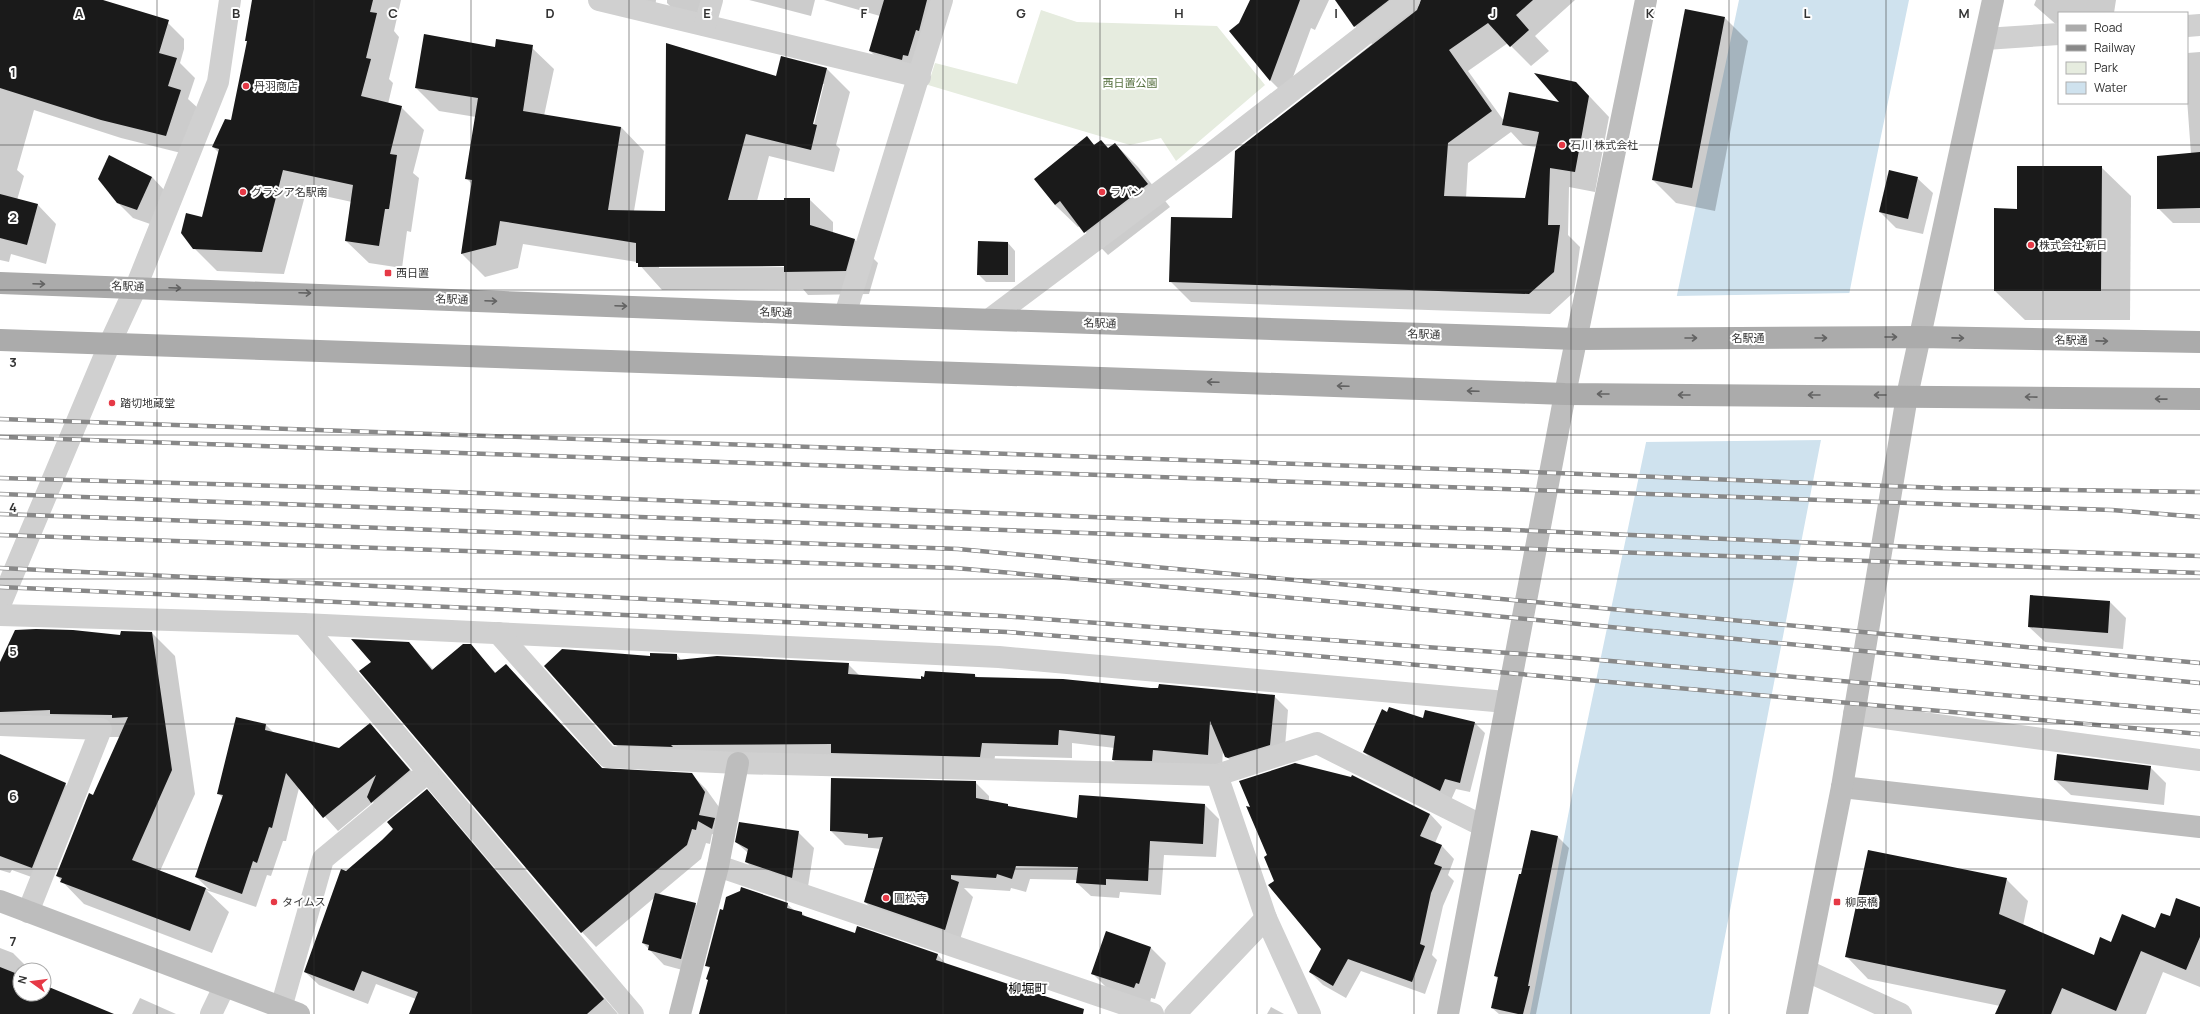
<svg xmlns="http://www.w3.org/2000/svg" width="2200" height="1014" font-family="Manrope,'Noto Sans JP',sans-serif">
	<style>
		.green { fill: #e6ecdf }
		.water { fill: #cfe2ee }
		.pier { fill: #fff }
		.shadow { fill: #0003; fill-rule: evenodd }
		.building { fill: #1a1a1a }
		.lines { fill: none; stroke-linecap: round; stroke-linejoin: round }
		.street { stroke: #d0d0d0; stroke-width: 22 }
		.secondary { stroke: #bdbdbd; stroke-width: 22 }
		.primary { stroke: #ababab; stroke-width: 22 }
		.rail-casing { stroke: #888; stroke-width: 4.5 }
		.rail { stroke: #fff; stroke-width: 3; stroke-dasharray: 9; stroke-linecap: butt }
		.oneway { stroke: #636363 }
		.grid { fill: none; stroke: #333; stroke-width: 1; stroke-opacity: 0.55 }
		.poi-dot { fill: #e63946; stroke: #fff; stroke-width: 1.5 }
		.labels { text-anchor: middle; stroke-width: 4; stroke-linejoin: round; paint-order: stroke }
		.park-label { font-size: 11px; fill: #56703f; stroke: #fff }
		.poi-label { font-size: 11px; fill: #333; stroke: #fff; text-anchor: start }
		.street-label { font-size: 11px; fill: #333; stroke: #fff }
		.quarter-label { font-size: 13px; fill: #000; stroke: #fff }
		.grid-label { font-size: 13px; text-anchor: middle; font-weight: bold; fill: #333; stroke: #fff; stroke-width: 4; stroke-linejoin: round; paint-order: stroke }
	</style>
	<rect width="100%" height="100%" fill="#fff"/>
	<path class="green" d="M1041,10L1077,22L1217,26L1265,85L1176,161L1161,138L1130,145L928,85L935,63L1017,84Z"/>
	<path class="water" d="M1739,0H1909L1860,238L1710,1014H1530L1573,790Z"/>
	<path class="pier" d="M1852,293L1824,440L1644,442L1675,296Z"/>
	<g class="shadow">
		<path d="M0,0H100L165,20L184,39V49L180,63L195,78L188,99L199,109L185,154L121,138L34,110L17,170L24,176L17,200L38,205L56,224L46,264L11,254L9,262L0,260Z"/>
		<path d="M260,0H401L394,31L399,37L389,79L393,83L388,104L401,107L424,130L413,173L419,178L411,232L407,231L402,268L369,263L346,241L352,202L306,192L284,274L217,271L194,248L219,153L213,147L232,121Z"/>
		<path d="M606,0H656L655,10Z"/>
		<path d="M667,0H716L712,14L680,16L667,3Z"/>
		<path d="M749,0H815L811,16Z"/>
		<path d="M824,0H945L921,69L883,64L870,51L880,16Z"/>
		<path d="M1251,0H1329L1315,30L1311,28L1286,96L1271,81L1231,31L1240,24Z"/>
		<path d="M1339,0H1575L1535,36L1549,51L1531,66L1508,43L1468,71L1504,121L1562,103L1576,82L1609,117L1595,192L1569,187L1568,235L1580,247L1574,292L1550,314L1191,302L1170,281L1233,219L1236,151L1372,44L1355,26ZM1511,132L1523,145L1536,147L1526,199L1466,198L1468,163Z"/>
		<path d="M2036,0H2116L2114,13H2059V27L2034,5Z"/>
		<path d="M1725,18L1748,41L1715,211L1676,203L1653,180Z"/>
		<path d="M530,46L554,69L535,158L621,127L644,151L634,211L666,212L776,77L826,68L850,92L836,145L840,149L834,172L769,156L757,201L809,199L833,222V233L855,240L878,263L869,294L808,295L803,289L662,290L637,262L523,244L518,268L485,277L462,254L473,185L466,178L476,117L439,111L416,88L495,48ZM822,84H824L813,129L811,128ZM789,265V267L659,268V266Z"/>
		<path d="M2200,52V223H2173L2158,208L2191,154L2187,99V53Z"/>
		<path d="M1087,137L1095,146L1109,149L1115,144L1138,167L1170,207L1108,255L1080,226L1078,227L1055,205Z"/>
		<path d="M109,157L152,177L167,193L153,225L133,218L117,202Z"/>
		<path d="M2101,167L2131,196L2130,320H2025L1995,291L2018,210Z"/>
		<path d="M1917,178L1933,193L1923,234L1896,228L1880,212Z"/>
		<path d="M1008,243L1015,251V282H986L978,274Z"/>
		<path d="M2031,596L2110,602L2126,618L2123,649L2045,642L2029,627Z"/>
		<path d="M152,633L175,656L195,794L160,871L210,890L196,877L223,798L218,793L237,718L266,725L274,733L340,750L370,724L424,785L386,816L373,802L338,831L299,788L286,841H283L271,876L267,875L256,907L206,890L229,912L212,953L84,904L57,876L120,737H74L0,719V665L121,636Z"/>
		<path d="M408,643L434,670L470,645L496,673L506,665L603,769L691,774L706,789L719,807L727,842L712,834L710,844L706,843L701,859L658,895L695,904L711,919L697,974L664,965L643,943L654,898L596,947L582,932Z"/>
		<path d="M677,655L682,661L848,664L860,676L922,680L975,675L978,678L1274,696L1288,710L1284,759L1240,771L1226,756L1223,749L1222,769L1127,773L1113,760L1115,748L1072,743V758L995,756L993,770L629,758L615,744L651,657Z"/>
		<path d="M1388,713L1424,719L1475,723L1485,733L1470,792L1456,789L1451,800L1374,762L1364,752Z"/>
		<path d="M0,758L65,784L81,800L48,883L12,870L10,873L0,870Z"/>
		<path d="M2150,767L2166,783L2164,805L2071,795L2055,780Z"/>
		<path d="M975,782L989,796V801L1010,808L1078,819L1205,805L1219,819L1216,857L1164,855L1161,895L1120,892L1119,898L1091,896L1077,883L1078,880L1030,879L1026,892L1011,888L1010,891L964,888L973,897L959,943L879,916L865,902L881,849L845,845L831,831Z"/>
		<path d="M427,791L440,804L618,1014H413L416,999L376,984L368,1004L319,985L305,972L346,872L395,829Z"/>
		<path d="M1430,814L1442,827L1435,843L1442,846L1454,859L1448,875L1454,881L1443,906L1432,955L1437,960L1425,994L1361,971L1346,998L1323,985L1310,972Z"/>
		<path d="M1532,831L1558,837L1569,848L1536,1014H1499L1492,1008L1499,980L1495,976L1522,876Z"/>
		<path d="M798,832L814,848L807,893L762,877L746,862L748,853L736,842Z"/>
		<path d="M2006,879L2028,901L2023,926L2094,956L2112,943L2156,929L2170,917L2200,908V987L2163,972L2146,1014H1997L2000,1006L1868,979L1847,957Z"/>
		<path d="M787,904L795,911L802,913L807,918L856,934L938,955L947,965L1070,1014H700L709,981L710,969L706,965L723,911Z"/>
		<path d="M1106,933L1151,948L1166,963L1155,999L1151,998L1150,1003L1108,989L1092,973Z"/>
		<path d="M0,948L13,953L28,968L20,970V994H44V986L97,1014H0Z"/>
		<path d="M140,998L176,1014H132Z"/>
		<path d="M1271,1007L1284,1014H1267Z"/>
	</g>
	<g class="building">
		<path d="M0,0H103L169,20L159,53L177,58L168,86L181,90L166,136L101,120L0,88Z"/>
		<path d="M252,0H373L370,12L377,13L366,58L371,59L361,96L402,106L390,154L397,155L389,209H385L379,246L345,241L353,185L283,170L262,252L193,249L181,233L186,213L202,217L219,149L212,147L225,119L231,120L247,41H245Z"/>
		<path d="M884,0H927L919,31L916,30L908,56L903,55L902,60L869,51Z"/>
		<path d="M1250,0H1300L1270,81L1229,31L1239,23Z"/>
		<path d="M1335,0H1389L1354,27Z"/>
		<path d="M1421,0H1533L1516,15L1529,30L1510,47L1488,23L1449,50L1492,111L1448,143L1444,196L1525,198L1539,132L1502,125L1509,92L1559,102L1534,73L1576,82L1589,96L1575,172L1550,168L1548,225H1560L1554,272L1529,294L1169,282L1171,217L1232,218L1235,151L1417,10Z"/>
		<path d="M1685,9L1725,17L1692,188L1652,180Z"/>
		<path d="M424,34L495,47L496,39L533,45L523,111L621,127L608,210L665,211L666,43L776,76L781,56L827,68L813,124L817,125L811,150L746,134L728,200H784V198H810V225L855,239L846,271L784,272V266L638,267V263H636V243L500,221L496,245L461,254L472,180L465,179L478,98L415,88Z"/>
		<path d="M1087,136L1094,145L1101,140L1108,148L1115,143L1148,184L1084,233L1060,201L1055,205L1034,179Z"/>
		<path d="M2200,152V208L2157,209V156Z"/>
		<path d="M109,155L152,177L137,210L117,203L98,179Z"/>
		<path d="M2017,166H2102L2101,291H1994V208L2017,209Z"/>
		<path d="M1889,170L1918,177L1908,219L1879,212Z"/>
		<path d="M0,194L38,204L27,245L0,238Z"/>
		<path d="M978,241L1008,242V275H977Z"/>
		<path d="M2030,595L2110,601L2108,633L2028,627Z"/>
		<path d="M36,629L73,630L120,635L121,631L152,632L172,770L132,860L206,888L190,931L60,882L62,878L56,876L89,793L93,795L128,717L112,718V715L50,714V710L0,712V662L15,630Z"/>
		<path d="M351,639L409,642L432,670L463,644H471L495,673L506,664L602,768L692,773L705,792L699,815L715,818L712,829L698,821L696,830L692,829L687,845L581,933L359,671L371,662Z"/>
		<path d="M562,649L650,656V653L677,654V660L717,656L849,663L848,674L921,679V676L924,677L925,671L975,674V677L1063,679L1151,688H1158L1159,684L1275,695L1270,745L1228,758L1225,757L1210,721L1208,755L1153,750L1152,761L1112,760L1115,736L1059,730L1058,745L982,743L980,757L831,753V744L671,745L673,747L614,745L544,666Z"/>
		<path d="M1389,707L1423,718L1425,710L1475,722L1460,783L1445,779L1440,791L1363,752L1382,709L1387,712Z"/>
		<path d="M236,717L266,724L265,730L339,748L370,723L410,770L371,803L367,797L376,775L323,818L286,773L272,828L269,827L257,863L253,861L242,894L195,877L223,795L217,794Z"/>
		<path d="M0,754L66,783L32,868L0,856Z"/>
		<path d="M2057,754L2151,766L2148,790L2054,780Z"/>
		<path d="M1295,763L1351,777L1352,775L1430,814L1420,836L1442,845L1434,864L1442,867L1431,893L1420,944L1425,946L1412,982L1348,959L1333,986L1309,972L1321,949L1268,885L1274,881L1264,857L1267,855L1246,806L1250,807L1239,781Z"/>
		<path d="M831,778L976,781V798L1008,804V806L1077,818L1079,795L1205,804L1203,844L1150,841L1148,881L1106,879V885L1076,883L1078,867L1016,866L1012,879L997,874L996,878L951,875V879L959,882L945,930L864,902L883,837L868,838V834L830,831Z"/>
		<path d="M427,789L604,999L587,1014H409L418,992L362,971L354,991L304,972L341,869L346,871L382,840L393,829L387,822Z"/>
		<path d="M739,822L799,831L792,878L745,862L748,849L735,842Z"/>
		<path d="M1531,830L1558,836L1528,986H1530L1523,1014H1518L1491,1008L1498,977L1494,976L1519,874H1521Z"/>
		<path d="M1868,850L2007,878L1999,914L2094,955L2100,937L2111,942L2122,914L2155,928L2161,913L2170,916L2176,898L2200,907V937L2186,970L2141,951L2116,1011L2062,988L2051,1014H1995L2006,990L1845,957Z"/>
		<path d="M741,887L788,903L787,908L802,912V915L855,933L857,926L938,954L936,960L1084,1009L1083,1014H699L708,980L706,979L710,967L705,966L720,909L723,910L726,897L740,891Z"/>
		<path d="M655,893L696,903L681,959L648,950L649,945L642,943Z"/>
		<path d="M1106,931L1151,947L1139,984L1136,983L1134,988L1091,974Z"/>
		<path d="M0,967L20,975V994H44V985L114,1014H0Z"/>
	</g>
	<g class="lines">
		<g class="street">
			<path d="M599,0L920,77"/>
			<path d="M705,25L712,0"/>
			<path d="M2187,26L2200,25"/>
			<path d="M1985,39L2059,34"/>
			<path d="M845,315L942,0"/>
			<path d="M990,319L1213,152L1409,0"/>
			<path d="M0,605L110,343L136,287L218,82L230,0"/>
			<path d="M0,615L303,624L999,657L1506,702"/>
			<path d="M303,624L633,1014"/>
			<path d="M498,633L608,757L738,763L1217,775L1317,743L1483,826"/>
			<path d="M1854,714L2200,760"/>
			<path d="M0,725L101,729L28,912"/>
			<path d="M1217,775L1266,918L1310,1014"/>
			<path d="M718,866L1153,1014"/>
			<path d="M1807,971L1901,1014"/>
			<path d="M281,1008L323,859L428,772"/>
			<path d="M211,1014L224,987"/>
			<path d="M1175,1014L1266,918"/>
		</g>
		<g class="secondary">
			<path d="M1842,787L2200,827"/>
			<path d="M0,901L299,1014"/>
			<path d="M680,1014L718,866L738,763"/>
			<path d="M1448,1014L1565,394L1646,0"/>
			<path d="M1797,1014L1842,787L1907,396L1993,0"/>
		</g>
		<g class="primary">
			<path d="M0,283L845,315L1577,339L1919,337L2200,342"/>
			<path d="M0,340L1565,394L2200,399"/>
		</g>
		<defs>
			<g id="rail">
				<path d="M0,419L1504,471L1941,488L2200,492"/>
				<path d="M0,437L2112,510L2200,517"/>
				<path d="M0,478L350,488L1169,520L1488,529L1939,548L2200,556"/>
				<path d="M0,494L2200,573"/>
				<path d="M0,514L958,549L2200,663"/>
				<path d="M0,535L955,568L1473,614L2200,683"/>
				<path d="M0,568L1001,616L1576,658L2200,712"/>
				<path d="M0,587L1007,632L1304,655L2200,734"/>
			</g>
		</defs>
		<use href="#rail" class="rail-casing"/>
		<use href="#rail" class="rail"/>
	</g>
	<defs><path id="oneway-shaft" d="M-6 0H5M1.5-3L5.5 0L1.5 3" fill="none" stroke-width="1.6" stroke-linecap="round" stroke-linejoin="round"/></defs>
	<g class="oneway">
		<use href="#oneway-shaft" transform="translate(39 284) rotate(2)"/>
		<use href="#oneway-shaft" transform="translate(175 288) rotate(2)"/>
		<use href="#oneway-shaft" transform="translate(305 293) rotate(2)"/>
		<use href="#oneway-shaft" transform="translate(491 301) rotate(2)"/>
		<use href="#oneway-shaft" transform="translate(621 306) rotate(2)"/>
		<use href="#oneway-shaft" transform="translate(1891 337)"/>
		<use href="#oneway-shaft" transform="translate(1691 338)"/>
		<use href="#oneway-shaft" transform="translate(1821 338)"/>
		<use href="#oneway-shaft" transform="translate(1958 338) rotate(1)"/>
		<use href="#oneway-shaft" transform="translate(2102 341) rotate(1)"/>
		<use href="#oneway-shaft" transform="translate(1213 382) rotate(-178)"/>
		<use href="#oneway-shaft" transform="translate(1343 386) rotate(-178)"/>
		<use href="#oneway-shaft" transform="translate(1473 391) rotate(-178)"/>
		<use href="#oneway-shaft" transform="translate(1603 394) rotate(-180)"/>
		<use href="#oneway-shaft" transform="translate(1684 395) rotate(-180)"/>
		<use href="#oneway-shaft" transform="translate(1814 395) rotate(-180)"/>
		<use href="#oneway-shaft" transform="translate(1880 395) rotate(-180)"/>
		<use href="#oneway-shaft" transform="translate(2031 397) rotate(-179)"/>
		<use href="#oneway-shaft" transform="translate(2161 399) rotate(-179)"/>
	</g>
	<path class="grid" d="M157,0V1014M314,0V1014M471,0V1014M629,0V1014M786,0V1014M943,0V1014M1100,0V1014M1257,0V1014M1414,0V1014M1571,0V1014M1729,0V1014M1886,0V1014M2043,0V1014M0,145H2200M0,290H2200M0,435H2200M0,579H2200M0,724H2200M0,869H2200"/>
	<g class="poi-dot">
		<circle cx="246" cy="86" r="4"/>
		<circle cx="1562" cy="145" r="4"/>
		<circle cx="243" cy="192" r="4"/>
		<circle cx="1102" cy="192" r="4"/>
		<circle cx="2031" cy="245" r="4"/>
		<rect x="384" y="269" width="8" height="8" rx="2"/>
		<circle cx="112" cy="403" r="4"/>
		<circle cx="886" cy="898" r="4"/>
		<circle cx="274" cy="902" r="4"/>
		<rect x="1833" y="898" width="8" height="8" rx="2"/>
	</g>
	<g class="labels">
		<g class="park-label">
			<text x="1130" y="87">西日置公園</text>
		</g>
		<g class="poi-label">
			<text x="254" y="90">丹羽商店</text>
			<text x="1570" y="149">石川 株式会社</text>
			<text x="251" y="196">グラシア名駅南</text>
			<text x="1110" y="196">ラパン</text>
			<text x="2039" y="249">株式会社 新日</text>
			<text x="396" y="277">西日置</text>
			<text x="120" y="407">踏切地蔵堂</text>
			<text x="894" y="902">圓松寺</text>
			<text x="282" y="906">タイムス</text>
			<text x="1845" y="906">柳原橋</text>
		</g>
		<g class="street-label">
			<text transform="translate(128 286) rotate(2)" y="4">名駅通</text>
			<text transform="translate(452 299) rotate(2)" y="4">名駅通</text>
			<text transform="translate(776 312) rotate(2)" y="4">名駅通</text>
			<text transform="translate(1100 323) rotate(2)" y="4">名駅通</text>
			<text transform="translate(1424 334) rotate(2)" y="4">名駅通</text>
			<text x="1748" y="342">名駅通</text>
			<text transform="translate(2071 340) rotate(1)" y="4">名駅通</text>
		</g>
		<g class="quarter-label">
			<text x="1028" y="993">柳堀町</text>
		</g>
	</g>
	<g class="grid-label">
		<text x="79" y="18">A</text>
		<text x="236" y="18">B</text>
		<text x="393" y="18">C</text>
		<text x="550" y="18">D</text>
		<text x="707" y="18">E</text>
		<text x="864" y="18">F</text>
		<text x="1021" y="18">G</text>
		<text x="1179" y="18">H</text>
		<text x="1336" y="18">I</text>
		<text x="1493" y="18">J</text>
		<text x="1650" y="18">K</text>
		<text x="1807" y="18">L</text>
		<text x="1964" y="18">M</text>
		<text x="13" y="77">1</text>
		<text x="13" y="222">2</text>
		<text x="13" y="367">3</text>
		<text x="13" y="512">4</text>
		<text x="13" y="656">5</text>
		<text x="13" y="801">6</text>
		<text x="13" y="946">7</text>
	</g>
	<rect x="2058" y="12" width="130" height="92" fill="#ffffff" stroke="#adadad"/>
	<rect x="2066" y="25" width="20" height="6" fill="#ababab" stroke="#adadad"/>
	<text x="2094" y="32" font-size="12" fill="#333333">Road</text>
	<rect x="2066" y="45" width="20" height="6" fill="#888888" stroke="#adadad"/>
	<text x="2094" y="52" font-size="12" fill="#333333">Railway</text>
	<rect x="2066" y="62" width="20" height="12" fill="#e6ecdf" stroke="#adadad"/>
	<text x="2094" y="72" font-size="12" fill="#333333">Park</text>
	<rect x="2066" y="82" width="20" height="12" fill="#cfe2ee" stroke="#adadad"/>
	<text x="2094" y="92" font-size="12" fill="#333333">Water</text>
	<g transform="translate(32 982) rotate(284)"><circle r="19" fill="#ffffff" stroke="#adadad"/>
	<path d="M0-3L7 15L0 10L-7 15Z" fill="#e63946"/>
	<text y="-6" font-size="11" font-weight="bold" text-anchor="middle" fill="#333333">N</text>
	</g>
</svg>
